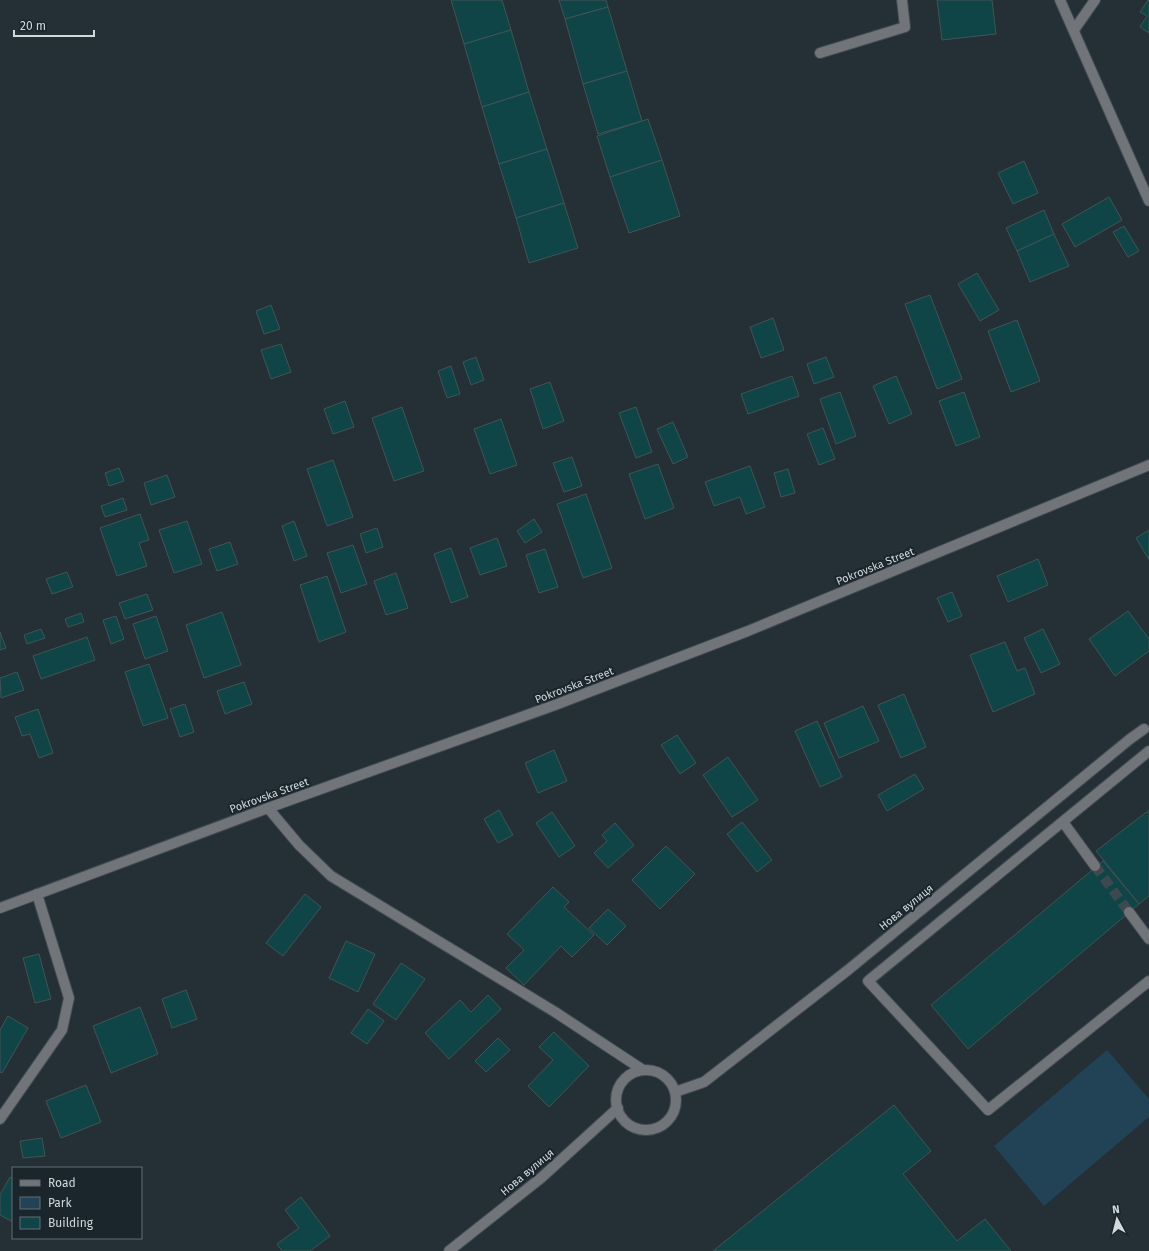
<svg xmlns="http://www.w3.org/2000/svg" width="1149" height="1251" font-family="'Fira Sans',sans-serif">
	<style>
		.green { fill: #224355 }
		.building { fill: #104548; stroke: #435354 }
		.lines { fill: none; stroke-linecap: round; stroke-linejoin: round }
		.minor-tunnel { stroke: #3e484f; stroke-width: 10; stroke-dasharray: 10 5; stroke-linecap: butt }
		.minor-casing { stroke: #404a51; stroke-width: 12 }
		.minor { stroke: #717479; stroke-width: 10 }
		.labels { text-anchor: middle; stroke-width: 4; stroke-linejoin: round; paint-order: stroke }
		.street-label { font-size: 11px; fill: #d1d9dd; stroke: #1a252c }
	</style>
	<rect width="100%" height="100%" fill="#242f36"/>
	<path class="green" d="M1107,1050L1149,1099V1117L1044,1206L994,1146Z"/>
	<g class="building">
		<path d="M451,0H502L511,30L464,44Z"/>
		<path d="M559,0H606L608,7L565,19Z"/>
		<path d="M937,0H992L996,34L942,40Z"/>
		<path d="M1148,0H1149V33L1140,27L1147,16L1140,12Z"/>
		<path d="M608,7L627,71L583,84L565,19Z"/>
		<path d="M511,30L529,92L482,107L464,44Z"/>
		<path d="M627,71L642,121L598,134L583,84Z"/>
		<path d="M529,92L547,149L499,164L482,107Z"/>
		<path d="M648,119L662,160L610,177L597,136Z"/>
		<path d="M547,149L564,203L516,218L499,164Z"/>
		<path d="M662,160L680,216L629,233L610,177Z"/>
		<path d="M1024,161L1038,193L1013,204L998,173Z"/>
		<path d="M1109,197L1122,220L1075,247L1062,224Z"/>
		<path d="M564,203L578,248L529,263L516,218Z"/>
		<path d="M1044,210L1054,234L1017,251L1006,228Z"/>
		<path d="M1124,226L1139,251L1128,257L1113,232Z"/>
		<path d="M1054,234L1069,266L1030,282L1017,251Z"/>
		<path d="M977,273L999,310L980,321L958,284Z"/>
		<path d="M930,295L962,379L937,389L905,304Z"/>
		<path d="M271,305L280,329L264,334L256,311Z"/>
		<path d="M773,318L784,350L761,358L750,327Z"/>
		<path d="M1017,320L1040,381L1011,392L988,331Z"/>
		<path d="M281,344L291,372L271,379L261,350Z"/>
		<path d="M476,357L484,380L471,385L463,362Z"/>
		<path d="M826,357L834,377L814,384L807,364Z"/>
		<path d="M451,366L460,394L447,398L438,371Z"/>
		<path d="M792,376L799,396L748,414L741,394Z"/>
		<path d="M896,376L912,414L889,424L873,386Z"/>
		<path d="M550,382L564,421L543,429L530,389Z"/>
		<path d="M840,392L856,436L836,444L820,399Z"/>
		<path d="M964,392L980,437L956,446L939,401Z"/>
		<path d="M345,401L354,427L333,434L324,409Z"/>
		<path d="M402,407L424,471L394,481L372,418Z"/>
		<path d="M636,407L652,452L636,458L619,413Z"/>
		<path d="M501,419L517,465L490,474L474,429Z"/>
		<path d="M673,422L688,457L673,464L657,429Z"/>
		<path d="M823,428L835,459L819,465L807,434Z"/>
		<path d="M572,457L582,486L564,492L553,463Z"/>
		<path d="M333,460L353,517L327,526L307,469Z"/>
		<path d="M658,464L674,508L645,519L629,474Z"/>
		<path d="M750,466L765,507L746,514L740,497L714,506L705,482Z"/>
		<path d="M119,468L124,481L109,486L105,473Z"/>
		<path d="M788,469L795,493L781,497L774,473Z"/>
		<path d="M167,475L175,497L151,505L144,483Z"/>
		<path d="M586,494L612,568L583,578L557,504Z"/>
		<path d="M123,498L127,510L105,517L101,506Z"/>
		<path d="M140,514L149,540L139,543L147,566L117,576L100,528Z"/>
		<path d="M534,519L542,532L525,543L517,531Z"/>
		<path d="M187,521L202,564L174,573L159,530Z"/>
		<path d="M294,521L307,556L294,561L282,526Z"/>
		<path d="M377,528L383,547L366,553L360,534Z"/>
		<path d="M1149,530V560L1136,538Z"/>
		<path d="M497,538L507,566L480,575L470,548Z"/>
		<path d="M230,542L238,564L217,571L209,549Z"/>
		<path d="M353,545L367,584L341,593L327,553Z"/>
		<path d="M451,548L468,597L451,603L434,554Z"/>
		<path d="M545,549L558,587L539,593L526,555Z"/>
		<path d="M1038,559L1048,585L1008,602L997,576Z"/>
		<path d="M67,572L73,587L52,594L46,579Z"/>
		<path d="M396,573L408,608L386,615L374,581Z"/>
		<path d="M327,576L346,632L319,642L300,585Z"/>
		<path d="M952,592L962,616L948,622L937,598Z"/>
		<path d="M147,594L153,610L125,619L119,603Z"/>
		<path d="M1128,611L1149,639V651L1115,676L1089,639Z"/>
		<path d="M222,612L241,665L204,678L186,625Z"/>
		<path d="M81,613L84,622L68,627L65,619Z"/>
		<path d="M116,616L124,639L111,644L103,620Z"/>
		<path d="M156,616L168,651L145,659L133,624Z"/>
		<path d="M41,629L45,638L27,644L24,635Z"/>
		<path d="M1043,629L1060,664L1041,673L1024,638Z"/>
		<path d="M0,632L6,648L0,650Z"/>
		<path d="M87,637L95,660L41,679L33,656Z"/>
		<path d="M1005,642L1017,671L1025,668L1035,694L993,712L970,655Z"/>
		<path d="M149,664L168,718L143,726L125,672Z"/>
		<path d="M17,672L24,690L1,698L0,678Z"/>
		<path d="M244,682L252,704L225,714L217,691Z"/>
		<path d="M904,694L926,747L901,758L878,705Z"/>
		<path d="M185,704L194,732L180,737L170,709Z"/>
		<path d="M863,706L879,741L839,758L824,723Z"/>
		<path d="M38,709L53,753L39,758L30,734L22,736L15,717Z"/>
		<path d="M817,721L842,777L820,787L795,731Z"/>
		<path d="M677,735L696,763L680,774L661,745Z"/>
		<path d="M554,750L567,781L538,793L525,763Z"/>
		<path d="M728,757L758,800L732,817L703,775Z"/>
		<path d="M915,774L924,789L887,811L878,795Z"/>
		<path d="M499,810L513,835L498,843L484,819Z"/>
		<path d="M1149,810V896L1139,904L1096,851Z"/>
		<path d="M552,812L575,846L559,857L536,823Z"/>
		<path d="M742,822L772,860L757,872L727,834Z"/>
		<path d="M615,823L634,845L608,868L594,853L607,841L602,835Z"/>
		<path d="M666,846L695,874L660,909L632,880Z"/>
		<path d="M1103,861L1139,904L968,1049L931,1005Z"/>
		<path d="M553,887L569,902L564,907L594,935L572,957L561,946L524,985L506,968L524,950L507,934Z"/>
		<path d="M305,894L321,907L283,956L266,943Z"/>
		<path d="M608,909L626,926L607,945L589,928Z"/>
		<path d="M346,941L375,954L358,992L329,978Z"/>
		<path d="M39,954L51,999L35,1003L23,958Z"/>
		<path d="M401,963L425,979L396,1020L373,1004Z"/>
		<path d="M186,990L197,1019L172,1028L162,999Z"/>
		<path d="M488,995L501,1009L449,1059L425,1033L460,1000L471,1012Z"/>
		<path d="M140,1007L158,1054L111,1073L93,1026Z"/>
		<path d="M368,1009L384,1021L367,1044L351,1033Z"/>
		<path d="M8,1016L28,1028L2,1073L0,1072V1030Z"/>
		<path d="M554,1032L589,1066L549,1107L528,1086L553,1060L539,1047Z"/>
		<path d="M498,1038L510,1050L486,1072L475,1061Z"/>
		<path d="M86,1085L101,1122L61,1138L46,1101Z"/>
		<path d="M894,1105L931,1151L903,1174L957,1241L985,1219L1011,1251H713Z"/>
		<path d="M42,1138L45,1156L23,1158L20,1141Z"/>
		<path d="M10,1177L13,1179V1222L0,1215V1195Z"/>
		<path d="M301,1197L330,1236L310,1251H282L277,1244L299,1228L285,1210Z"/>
	</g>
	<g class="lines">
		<path class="minor-tunnel" d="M1095,866L1129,912"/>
		<defs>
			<g id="minor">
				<path d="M1060,0L1149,201"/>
				<path d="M1074,30L1095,0"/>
				<path d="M820,53L905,27L902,0"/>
				<path d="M1149,751L868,981L988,1110L1149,981"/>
				<path d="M268,808L299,845L331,876L555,1012L643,1070"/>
				<path d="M1063,822L1095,866"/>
				<path d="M0,908L268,808L555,705L748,631L1149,465"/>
				<path d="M1129,912L1149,939"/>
				<circle cx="646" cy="1100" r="30"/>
				<path d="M675,1092L704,1082L848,970L1130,739L1144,729"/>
				<path d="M0,1119L62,1030L69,998L37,894"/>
				<path d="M449,1251L541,1178L618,1108"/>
			</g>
		</defs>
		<use href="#minor" class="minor-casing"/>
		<use href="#minor" class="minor"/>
	</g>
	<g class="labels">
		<g class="street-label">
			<text transform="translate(875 566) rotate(-22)" y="4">Pokrovska Street</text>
			<text transform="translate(574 685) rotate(-21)" y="4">Pokrovska Street</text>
			<text transform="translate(269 795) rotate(-20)" y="4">Pokrovska Street</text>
			<text transform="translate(906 907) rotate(-39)" y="4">Нова вулиця</text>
			<text transform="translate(527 1172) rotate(-40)" y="4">Нова вулиця</text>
		</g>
	</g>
	<rect x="12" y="1167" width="130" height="72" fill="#1a252c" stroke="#636d73"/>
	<rect x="20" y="1180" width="20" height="6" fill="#717479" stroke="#636d73"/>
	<text x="48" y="1187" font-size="12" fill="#d1d9dd">Road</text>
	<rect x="20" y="1197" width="20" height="12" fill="#224355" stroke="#636d73"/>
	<text x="48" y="1207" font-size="12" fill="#d1d9dd">Park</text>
	<rect x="20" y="1217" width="20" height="12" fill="#104548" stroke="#636d73"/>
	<text x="48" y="1227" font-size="12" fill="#d1d9dd">Building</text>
	<g transform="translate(1117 1219) rotate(353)" stroke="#1a252c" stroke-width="3" paint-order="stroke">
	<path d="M0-3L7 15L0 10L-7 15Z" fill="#d1d9dd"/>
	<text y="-6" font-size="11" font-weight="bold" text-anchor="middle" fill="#d1d9dd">N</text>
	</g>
	<path d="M14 30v6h80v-6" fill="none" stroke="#d1d9dd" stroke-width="2"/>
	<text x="20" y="30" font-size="12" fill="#d1d9dd" stroke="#1a252c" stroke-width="3" paint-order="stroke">20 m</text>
</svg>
